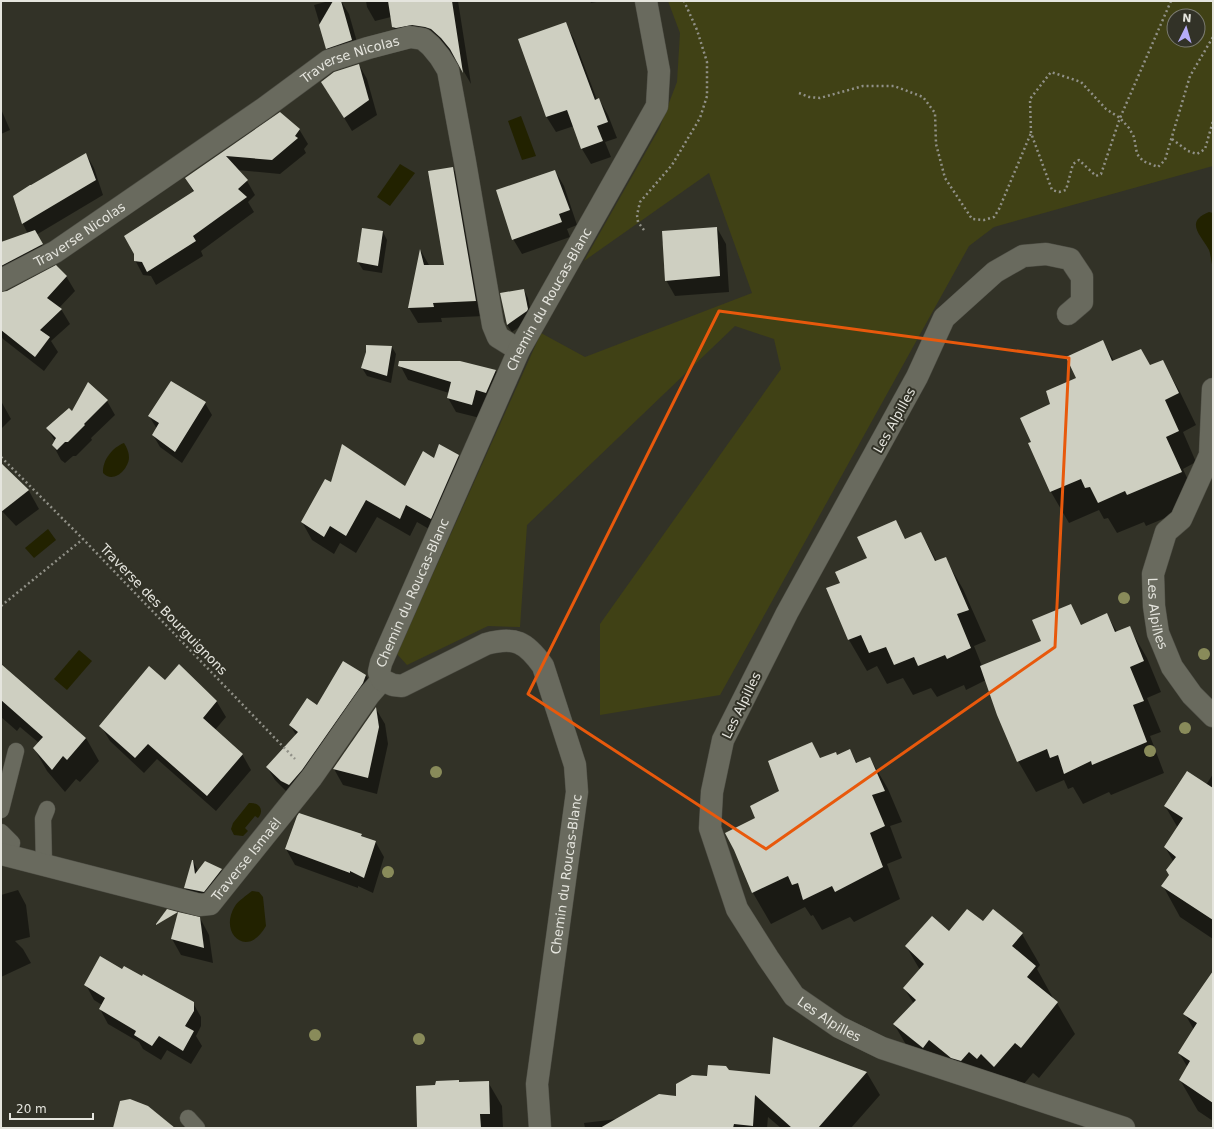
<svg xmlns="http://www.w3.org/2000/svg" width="1214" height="1129" font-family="'DejaVu Sans',sans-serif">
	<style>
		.green { fill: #404115; fill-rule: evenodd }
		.water { fill: #220 }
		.shadow { fill: #0007 }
		.building { fill: #cecfc1 }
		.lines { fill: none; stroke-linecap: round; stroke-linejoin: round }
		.service-casing { stroke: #4f4f46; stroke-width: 17 }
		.minor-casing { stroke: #4f4f46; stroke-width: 23 }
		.path { stroke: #919188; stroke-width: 2.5; stroke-dasharray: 2 3; stroke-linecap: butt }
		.service { stroke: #696a5e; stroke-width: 16 }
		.minor { stroke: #696a5e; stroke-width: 22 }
		.tree { fill: #898b5a }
		.marked { fill: none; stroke: #e8590c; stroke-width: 3; stroke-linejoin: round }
		.labels { text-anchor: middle; stroke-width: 4; stroke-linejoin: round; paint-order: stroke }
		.street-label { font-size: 13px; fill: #e5e5de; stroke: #323227 }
	</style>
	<rect width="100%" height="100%" fill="#323227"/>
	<path class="green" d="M668,1H1213V166L994,227L969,246L720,695L600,715V624L781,369L774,339L735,326L527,525L520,627L488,626L407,665L397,654L541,333L585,357L752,293L709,173L584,261L659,129L677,82L680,33ZM1174,16H1198V40H1174Z"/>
	<g class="water">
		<path d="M521,116L536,156L522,160L508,121Z"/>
		<path d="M400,164L415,173L390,206L377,197Z"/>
		<path d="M1209,212L1213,213V268C1211,263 1211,255 1209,250C1201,235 1184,222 1209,212Z"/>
		<path d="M124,443C127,448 129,452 129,458C128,470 113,484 103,473C102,460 113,447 124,443Z"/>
		<path d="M48,529L56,540L34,558L25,548Z"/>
		<path d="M79,650L92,661L67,690L54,679Z"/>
		<path d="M249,803C259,802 265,810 258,818L255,816L245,828L248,831L243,836L234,835L231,829L233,823Z"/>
		<path d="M252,891L259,892L263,897L266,926C247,960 218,933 235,906C239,900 246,896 252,891Z"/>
	</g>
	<g class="shadow">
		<path d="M329,1H341L349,14L361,56L336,64L327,48L314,5Z"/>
		<path d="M366,1H458L471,84L459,63L450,53L401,42L393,27L391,17L375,21L367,7Z"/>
		<path d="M590,1H602L591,3Z"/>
		<path d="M565,23L574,39L597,100L599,99L608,115L617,138L605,142L611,157L591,164L582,149L574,126L556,132L546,116Z"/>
		<path d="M359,65L367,79L377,115L352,131L331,96Z"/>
		<path d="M1,109L10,130L1,134Z"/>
		<path d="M280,113L299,129L308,144L304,149L306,153L280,174L237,170L247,181L255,195L248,202L254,212L201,251L203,256L156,285L151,276L143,275L135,260L194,193L186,178Z"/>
		<path d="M86,154L94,168L103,195L36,235L50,259L1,286V243L28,234L23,224L14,197Z"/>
		<path d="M453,168L461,183L484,316L441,318L442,322L418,323L409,308L421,251L429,265L445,266Z"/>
		<path d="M555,171L564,186L577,225L567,229L570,237L522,254L513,239Z"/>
		<path d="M717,228L726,244L729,292L675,296L666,280Z"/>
		<path d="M383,232L387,240L382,273L363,270L358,262Z"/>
		<path d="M66,276L75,291L59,308L61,309L70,324L51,341L58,352L44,371L3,339L1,336V293Z"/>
		<path d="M524,290L528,298L532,317L531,319L512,332L507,325Z"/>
		<path d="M1103,342L1114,361L1150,366L1162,361L1180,392L1196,425L1183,432L1196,462L1183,469L1199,504L1146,526L1144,522L1117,533L1108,518L1104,519L1099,510L1069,523L1051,492L1030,444L1032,443L1052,404L1077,378Z"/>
		<path d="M392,347L396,354L391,383L367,376L362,368Z"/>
		<path d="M460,362L496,371L504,385L480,418L456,412L448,398L449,393L408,380L400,365Z"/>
		<path d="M1,401L11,419L1,429Z"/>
		<path d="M107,401L115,415L91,438L92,440L76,456H73L65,463L61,460L53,445L55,441L47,428L72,412Z"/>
		<path d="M205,403L212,415L182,463L160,447L153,435L157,429L149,416Z"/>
		<path d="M458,456L468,474L441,536L417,522L410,536L377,517L356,553L340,543L334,554L312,540L302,522L331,483L405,488L435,459Z"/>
		<path d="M1,464L29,491L39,509L16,526L1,510Z"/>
		<path d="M896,521L906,540L921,533L937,562L945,558L963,589L986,641L974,646L982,666L1042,642L1070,605L1082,626L1107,615L1117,632L1129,627L1147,658L1161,692L1147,698L1161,732L1150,736L1164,773L1111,795L1109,792L1083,804L1073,787L1068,789L1064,780L1036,792L1018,761L986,680L966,690L964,685L937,697L931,688L913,695L903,678L887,684L877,666L867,671L849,640L828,589L841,584L868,559Z"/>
		<path d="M179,665L217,702L226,717L215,730L242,754L251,770L216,811L157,759L144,773L110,741L101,726L165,682Z"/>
		<path d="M1,666L86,738L99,761L80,782L76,779L65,792L47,771L34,748L39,743L20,727L17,731L1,717Z"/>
		<path d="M366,675L373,689L289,794L275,780L267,767L296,735L290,725L317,706Z"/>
		<path d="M376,709L385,724L388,744L377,794L343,785L334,769Z"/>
		<path d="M812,743L821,759L837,756L850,750L857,763L870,758L888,789L902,822L890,826L902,858L887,864L900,899L854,922L850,917L822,930L813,915L811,916L805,907L771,924L753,893L735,850L756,818L780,791Z"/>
		<path d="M1213,774V939L1180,917L1163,886L1170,876L1173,861L1165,847L1178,828L1165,806L1206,785Z"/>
		<path d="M299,814L362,835L363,837L375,841L384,857L373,893L358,886V888L295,865L286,849Z"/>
		<path d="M193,861L198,871L221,870L230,886L194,904L185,888Z"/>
		<path d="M18,890L26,905L30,937L15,941L23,949L31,963L1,977V895Z"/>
		<path d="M993,910L1022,934L1040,965L1037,969L1053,998L1052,999L1057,1003L1075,1034L1039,1078L1033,1073L1013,1097L987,1083L980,1092L970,1089L947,1070L912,1055L894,1024L914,1004L904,988L920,970L906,946L949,932L983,922Z"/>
		<path d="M200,918L209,935L213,963L181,955L172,939Z"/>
		<path d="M122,970L193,1003L201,1017V1026L196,1036L202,1046L191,1064L167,1050L161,1060L143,1049L139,1042L108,1024L100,1009L102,1005L94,1000L86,985Z"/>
		<path d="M1213,986V1121L1198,1111L1180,1080L1188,1068L1179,1053L1194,1030L1185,1014Z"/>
		<path d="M774,1038L867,1073L880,1095L851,1128H781L768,1117L767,1128H585L584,1123L617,1119L677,1097L708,1077L729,1071L771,1076Z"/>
		<path d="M488,1082L502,1106L503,1128H418L459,1083Z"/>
	</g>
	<g class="building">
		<path d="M333,1H341L352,40L326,49L319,25Z"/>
		<path d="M388,1H452L463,73L450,49L441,38L431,29L425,27L412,25L396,28L392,27Z"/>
		<path d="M566,22L595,100L599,98L608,122L597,126L603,141L581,149L567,110L546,117L518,39Z"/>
		<path d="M359,64L369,100L344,118L321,82L334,72Z"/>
		<path d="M280,112L300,129L295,136L298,138L272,160L226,156L248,180L238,189L247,197L193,236L196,241L147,272L142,262L134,261V254L124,236L194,191L185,178Z"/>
		<path d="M86,153L96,180L22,224L13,196L30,185H31Z"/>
		<path d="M453,167L476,301L433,303L434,307L408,308L420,249L424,265H444L428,171Z"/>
		<path d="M555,170L570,210L559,214L562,222L512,240L496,190Z"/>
		<path d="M717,227L720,276L665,281L662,231Z"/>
		<path d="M362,228L383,231L378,266L357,262Z"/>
		<path d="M35,230L43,244L1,266V242Z"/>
		<path d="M56,265L67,276L47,298L62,309L40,330L50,337L35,357L1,330V292L7,291Z"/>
		<path d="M524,289L528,309L527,311L507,325L500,293Z"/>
		<path d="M1103,340L1112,361L1141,349L1150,365L1163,360L1179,393L1165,400L1179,431L1166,437L1182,472L1127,495L1125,491L1098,503L1090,487L1085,488L1081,479L1050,492L1028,443L1031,442L1020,418L1050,404L1046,391L1076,378L1066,357Z"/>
		<path d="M366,345L392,346L387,376L361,368L366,352Z"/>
		<path d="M399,361H460L496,370L486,393L476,390L472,405L447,398L451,382L398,366Z"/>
		<path d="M171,381L206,402L175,452L152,435L159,423L148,416Z"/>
		<path d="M88,382L108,400L84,424L85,425L68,442H65L57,450L52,445L56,438L46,428L69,408L72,411Z"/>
		<path d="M342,444L405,486L423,451L434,458L439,444L459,455L431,519L406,505L400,519L366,500L346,536L330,526L324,537L301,522L325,479L331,482Z"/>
		<path d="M1,463L29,490L1,512Z"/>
		<path d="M896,520L905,539L921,532L935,561L946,557L969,610L957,614L971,648L947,659L945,655L918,666L914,657L894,665L886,647L869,653L861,635L848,640L826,588L840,583L835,572L867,558L857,537Z"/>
		<path d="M1071,604L1081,625L1107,613L1115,632L1130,626L1144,661L1130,667L1144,701L1133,705L1147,742L1092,765L1091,761L1064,774L1058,755L1050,758L1047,749L1017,762L997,715L980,666L1041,641L1032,620Z"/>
		<path d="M343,661L366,675L363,683L302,770L289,785L281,781L266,767L298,732L289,725L307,698L317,705Z"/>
		<path d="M1,664L86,738L67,760L63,756L52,770L33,748L43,737L1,700Z"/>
		<path d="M179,664L217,701L203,718L243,754L207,796L148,744L135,758L99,726L149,666L165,680Z"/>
		<path d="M376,707L379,727L368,778L333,769Z"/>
		<path d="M812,742L820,758L836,752L837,755L850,749L856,763L870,757L885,791L872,795L885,826L870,833L883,867L835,892L832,886L803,900L798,883L792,885L788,876L752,893L734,850L725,833L755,818L750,806L779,791L768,761Z"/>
		<path d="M1187,771L1213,788V920L1161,886L1169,875L1166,870L1176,857L1164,847L1183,818L1164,806Z"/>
		<path d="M299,813L362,834L361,836L376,841L364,878L350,871V873L285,849L297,816Z"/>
		<path d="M192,860H193L195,874L205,861L222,869L204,892L184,888Z"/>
		<path d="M167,909L178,912L156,925V924Z"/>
		<path d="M967,909L983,921L993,909L1023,933L1012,946L1036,966L1027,977L1058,1002L1021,1048L1015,1043L994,1067L981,1054L977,1059L969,1052L961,1061L951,1058L929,1040L923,1048L893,1024L916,1000L903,988L924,964L905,946L932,916L949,931Z"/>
		<path d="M178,912L200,917L204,948L171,939Z"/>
		<path d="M100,956L122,969L124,966L142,976L143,974L194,1002V1011L185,1026L194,1031L183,1051L159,1036L152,1046L134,1035L136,1031L99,1009L105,998L84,985Z"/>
		<path d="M1213,971V1103L1179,1080L1190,1061L1178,1053L1197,1023L1183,1014Z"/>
		<path d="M773,1037L867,1072L818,1128H792L755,1095L753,1126L734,1124L733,1128H600L659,1094L676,1096V1084L692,1075L707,1076L708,1065L726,1066L729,1070L770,1074Z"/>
		<path d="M459,1080V1082L489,1081L490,1114H480L481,1128H417L416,1086L435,1085L436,1081Z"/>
		<path d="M130,1099L148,1106L175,1128H113L120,1101Z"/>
	</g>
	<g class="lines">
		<defs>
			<g id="service">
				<path d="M1,810L16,751"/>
				<path d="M1,832L12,843L9,856"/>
				<path d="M44,865L43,819L47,809"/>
				<path d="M188,1118L197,1128"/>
			</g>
			<g id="minor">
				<path id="s1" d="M1,280L55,252L263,109L328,61L368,48L410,37L423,39L431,46L440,57L448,70L465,162L493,325L498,337L519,350"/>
				<path id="s2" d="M1068,314L1082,302V277L1070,259L1046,254L1023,256L995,272L944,318L917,377L787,613L723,740L712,792L710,828L737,909L768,958L794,996L839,1027L882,1048L1124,1128"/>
				<path id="s3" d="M1213,389L1210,455L1181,519L1166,532L1153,574L1154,606L1158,633L1172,667L1192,695L1213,716"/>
				<path id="s4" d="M1,854L200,905L210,904L312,777L369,695L382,680"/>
				<path id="s5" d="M540,1128L537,1084L577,792L575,765L543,666C526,642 515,636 486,644L402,686L393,685L382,680L379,672L381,663L519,350L657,106L659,71L646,1"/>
			</g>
		</defs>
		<use href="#service" class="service-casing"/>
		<use href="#minor" class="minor-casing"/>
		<g class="path">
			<path d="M1171,1L1120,118L1101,174L1096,176L1079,160L1073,164L1066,190L1059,192L1052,190L1031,133L1030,99L1051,72L1081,82L1106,109L1120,118L1129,128L1134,137L1137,154L1143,161L1158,167L1165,160L1190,76L1213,37"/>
			<path d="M799,93L809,97L820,98L863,86H894L923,97L935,113L936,144L945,178L972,219L984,220L994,217L999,209L1031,133"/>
			<path d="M1172,139L1188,151L1197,154L1205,149L1213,121"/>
			<path d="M644,230L638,222L637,215L640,202L672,165L700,118L707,96V62L697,30L684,1"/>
			<path d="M1,457L83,539L295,759"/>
			<path d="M1,606L83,539"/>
		</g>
		<use href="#service" class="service"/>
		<use href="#minor" class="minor"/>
	</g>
	<g class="tree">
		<circle cx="1124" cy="598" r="6"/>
		<circle cx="1204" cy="654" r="6"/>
		<circle cx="1185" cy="728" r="6"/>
		<circle cx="1150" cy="751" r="6"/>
		<circle cx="436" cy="772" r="6"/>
		<circle cx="388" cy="872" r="6"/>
		<circle cx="315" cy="1035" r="6"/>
		<circle cx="419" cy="1039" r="6"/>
	</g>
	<path class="marked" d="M719,311L1069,358L1055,647L766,849L528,694Z"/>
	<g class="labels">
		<g class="street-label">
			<text dy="5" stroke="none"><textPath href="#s1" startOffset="415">Traverse Nicolas</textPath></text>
			<text dy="5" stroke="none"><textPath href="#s1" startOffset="91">Traverse Nicolas</textPath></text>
			<text dy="5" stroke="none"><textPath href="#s5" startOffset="1071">Chemin du Roucas-Blanc</textPath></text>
			<text transform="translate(894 420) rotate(-61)" y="5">Les Alpilles</text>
			<text dy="5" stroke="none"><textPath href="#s5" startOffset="747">Chemin du Roucas-Blanc</textPath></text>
			<text transform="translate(164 609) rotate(46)" y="5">Traverse des Bourguignons</text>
			<text dy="5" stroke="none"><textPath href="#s3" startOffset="240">Les Alpilles</textPath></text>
			<text transform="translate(741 705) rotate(-64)" y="5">Les Alpilles</text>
			<text dy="5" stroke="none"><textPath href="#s4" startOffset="273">Traverse Ismaël</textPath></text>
			<text dy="5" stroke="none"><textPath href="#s5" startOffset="256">Chemin du Roucas-Blanc</textPath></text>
			<text dy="5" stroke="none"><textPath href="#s2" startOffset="1011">Les Alpilles</textPath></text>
		</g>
	</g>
	<rect width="1214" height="1129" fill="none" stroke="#e5e5de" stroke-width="4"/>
	<g transform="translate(1186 28) rotate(5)"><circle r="19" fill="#323227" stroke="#7a7a70"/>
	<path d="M0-3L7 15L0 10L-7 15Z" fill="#b6acf8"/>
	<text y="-6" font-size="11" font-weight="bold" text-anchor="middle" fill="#e5e5de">N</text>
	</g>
	<path d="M10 1113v6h83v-6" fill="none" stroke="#e5e5de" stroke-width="2"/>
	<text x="16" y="1113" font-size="12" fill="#e5e5de" stroke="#323227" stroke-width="3" paint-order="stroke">20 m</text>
</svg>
